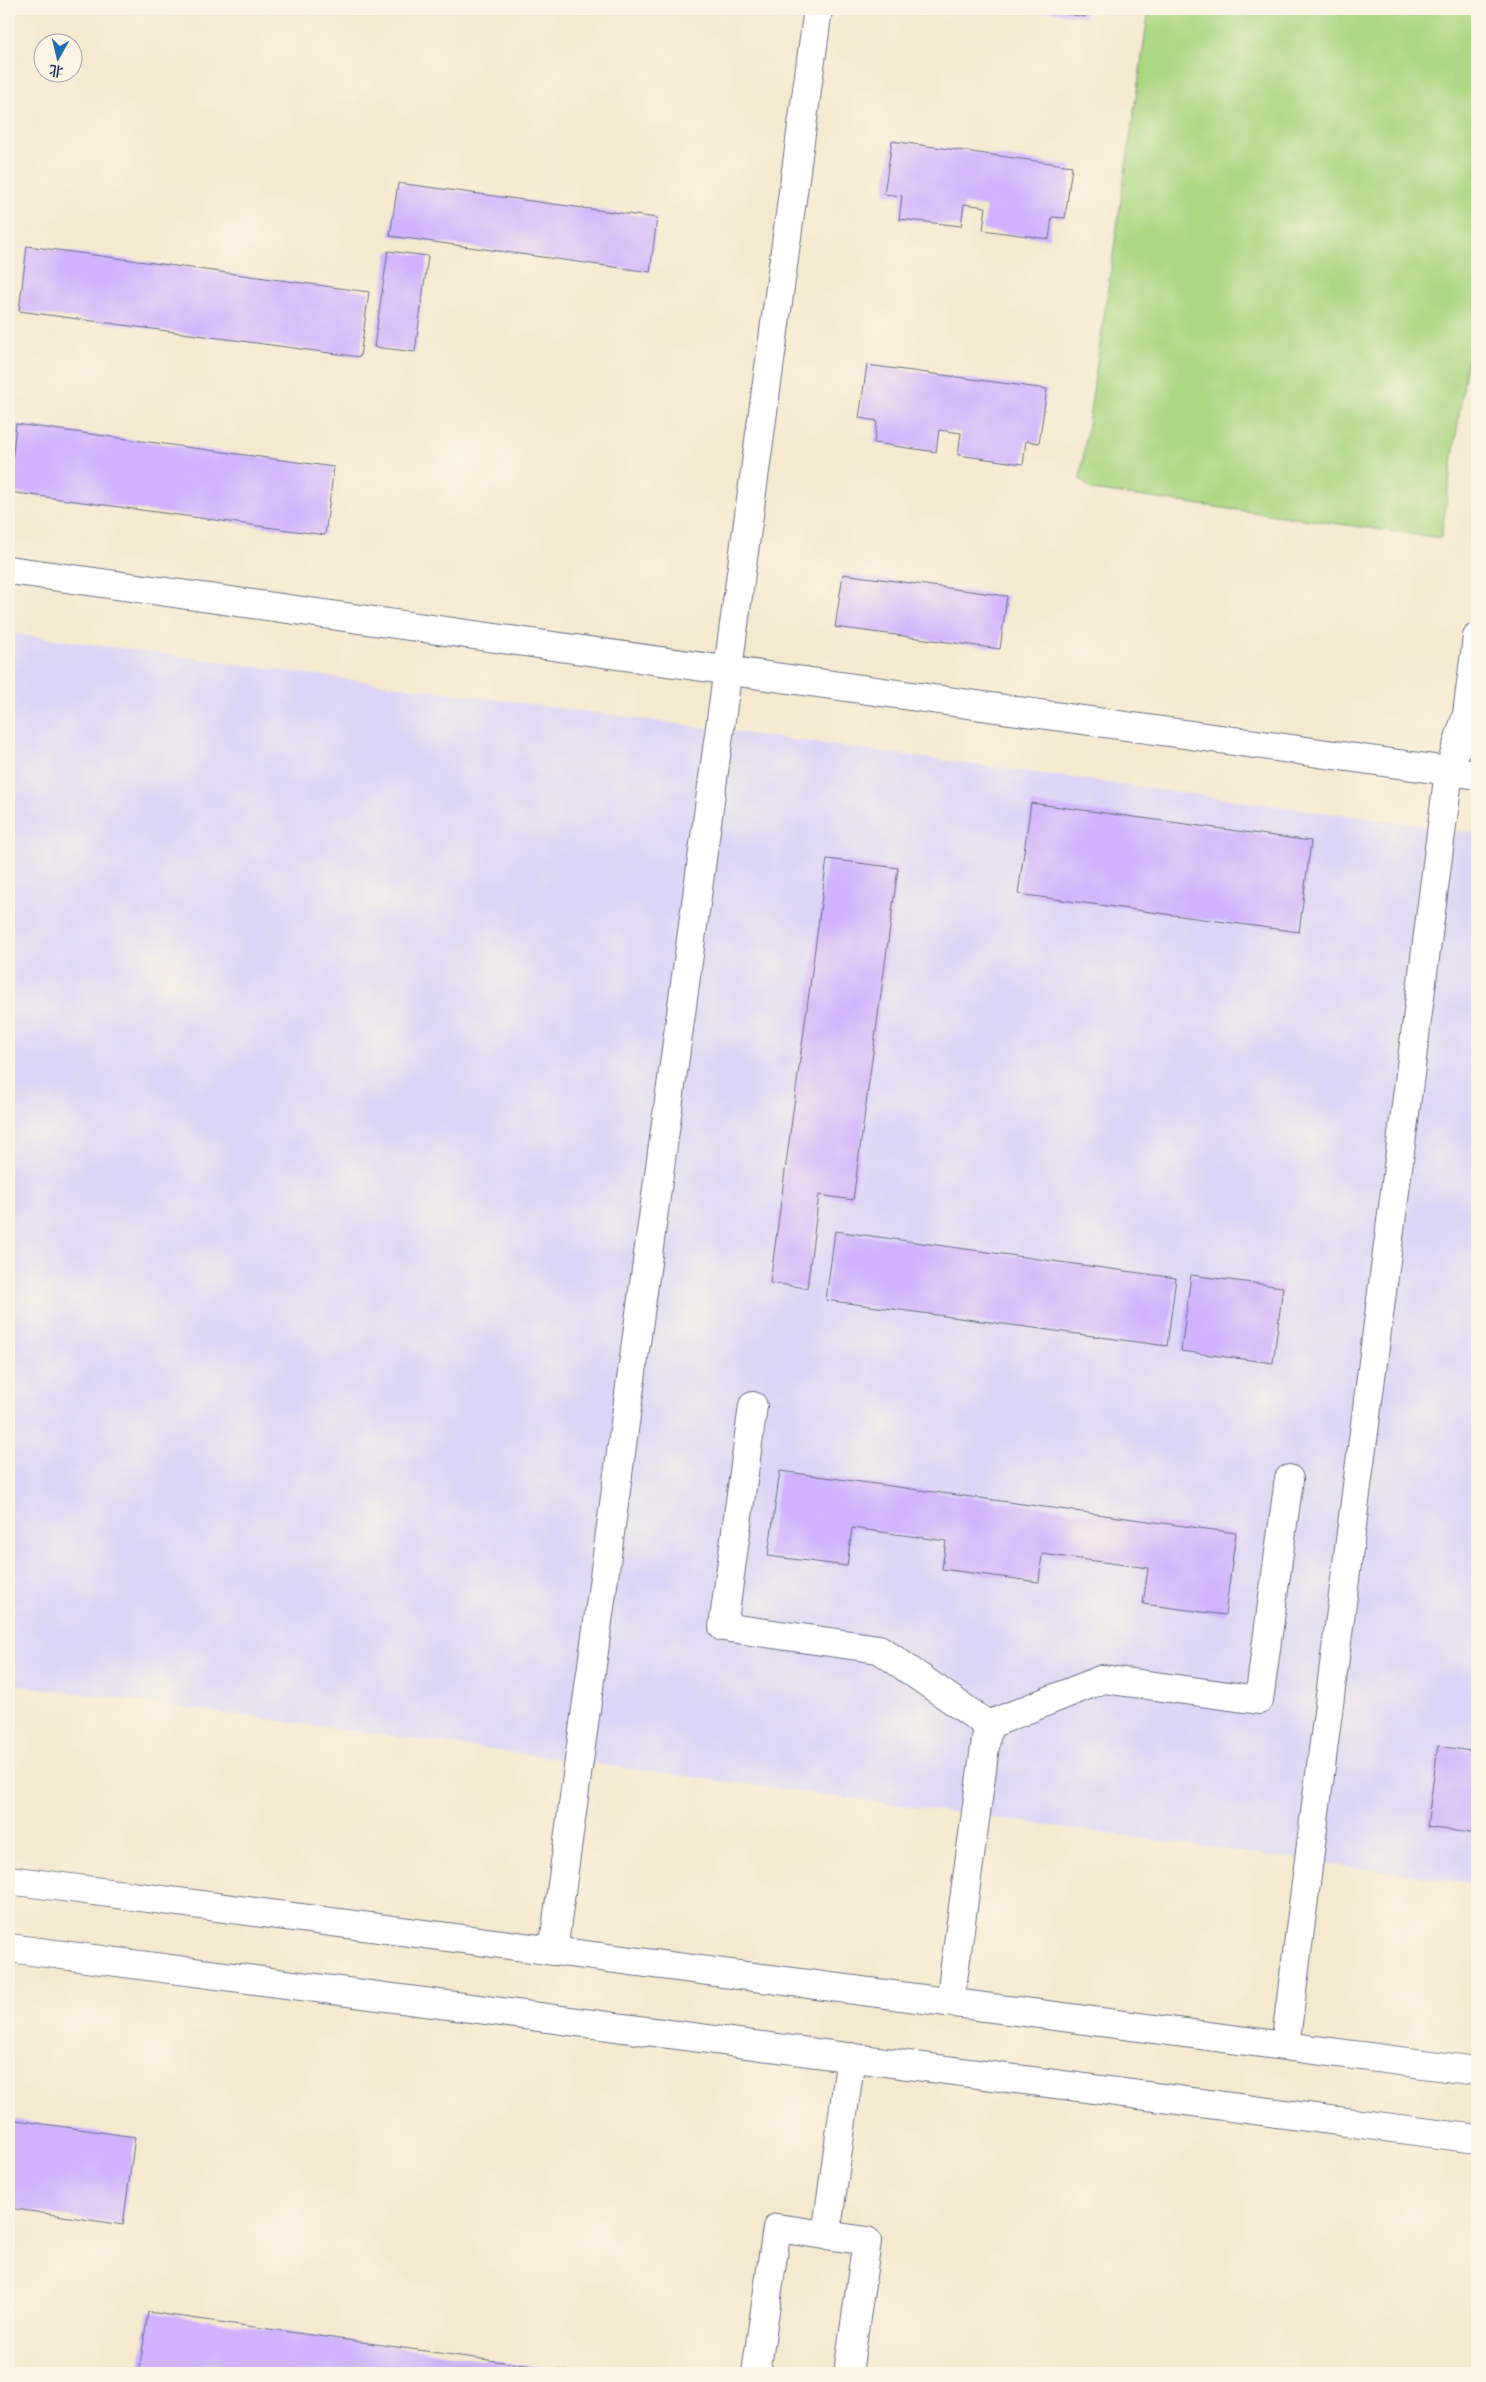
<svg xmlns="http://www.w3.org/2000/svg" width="1486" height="2382" font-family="Alegreya,'Noto Serif SC',serif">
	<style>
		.built { fill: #dbd6f7 }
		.green { fill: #acd783; stroke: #648370 }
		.building { fill: #d0b2fe }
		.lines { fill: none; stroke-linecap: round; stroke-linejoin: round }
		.minor-casing { stroke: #677086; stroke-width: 30 }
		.major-casing { stroke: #677086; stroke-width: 30 }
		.minor { stroke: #fff; stroke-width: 28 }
		.major { stroke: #fff; stroke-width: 28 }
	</style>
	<rect width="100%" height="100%" fill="#fcf5e5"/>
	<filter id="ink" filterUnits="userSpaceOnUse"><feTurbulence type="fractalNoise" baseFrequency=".02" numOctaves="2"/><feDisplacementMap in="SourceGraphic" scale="10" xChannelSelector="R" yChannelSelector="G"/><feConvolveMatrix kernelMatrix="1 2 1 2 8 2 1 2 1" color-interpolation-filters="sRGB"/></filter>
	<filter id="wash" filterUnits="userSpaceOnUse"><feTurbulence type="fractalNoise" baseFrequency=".0096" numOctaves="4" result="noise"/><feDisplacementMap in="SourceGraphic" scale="20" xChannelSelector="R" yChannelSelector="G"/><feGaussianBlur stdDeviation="1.12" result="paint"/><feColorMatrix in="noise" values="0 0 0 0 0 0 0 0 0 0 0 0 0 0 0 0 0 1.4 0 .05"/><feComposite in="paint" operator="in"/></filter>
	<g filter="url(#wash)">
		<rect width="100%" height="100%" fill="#f5e9cf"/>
		<path class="built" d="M9,633L1477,833V1884L9,1684Z"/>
		<path class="green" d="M1149,9H1477V294L1441,538L1092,490L1080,479Z"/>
		<g id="blocks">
			<g class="building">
				<path d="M1038,9H1086L1085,17Z"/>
				<path d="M892,141L1072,166L1065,218L1052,217L1049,239L983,230L986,207L964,204L961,226L899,219L902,196L884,194Z"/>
				<path d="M398,183L657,218L650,272L390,236Z"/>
				<path d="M27,246L369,292L360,357L19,311Z"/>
				<path d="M388,251L428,256L415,352L374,347Z"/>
				<path d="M867,365L1047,389L1039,443L1026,441L1023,464L958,455L961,433L939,430L936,452L874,443L877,421L859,418Z"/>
				<path d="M16,424L334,467L325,535L9,492Z"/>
				<path d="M843,574L1007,596L1000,649L835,627Z"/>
				<path d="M1031,803L1311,841L1299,932L1018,894Z"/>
				<path d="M827,859L898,868L853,1200L819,1195L807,1288L770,1283Z"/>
				<path d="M835,1231L1176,1278L1167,1346L826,1300Z"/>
				<path d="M1191,1275L1283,1287L1273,1363L1181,1351Z"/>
				<path d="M780,1471L1236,1533L1225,1615L1143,1604L1148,1568L1042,1554L1039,1582L942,1569L946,1541L852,1528L847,1566L768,1556Z"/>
				<path d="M1438,1746L1477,1752V1834L1427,1827Z"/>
				<path d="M9,2119L135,2137L123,2225L9,2208Z"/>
				<path d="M148,2312L574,2372V2373H139Z"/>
			</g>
		</g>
	</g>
	<g filter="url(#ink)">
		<use href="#blocks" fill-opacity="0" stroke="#677086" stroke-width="1"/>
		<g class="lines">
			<defs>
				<g id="minor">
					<path d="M9,570L1477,775"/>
					<path d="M753,1406L723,1627L879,1649L988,1725L1103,1679L1259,1700L1289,1479"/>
					<path d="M553,1951L818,9"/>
					<path d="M950,2002L988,1725"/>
					<path d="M1285,2046L1449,771L1467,714L1477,637"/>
					<path d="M826,2235L851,2057"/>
					<path d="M756,2373L777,2228L867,2241L848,2373"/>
				</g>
				<g id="major">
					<path d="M9,1880L1477,2071"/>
					<path d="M9,1948L1477,2139"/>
				</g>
			</defs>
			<use href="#minor" class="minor-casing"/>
			<use href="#major" class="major-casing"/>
			<use href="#minor" class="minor"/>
			<use href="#major" class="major"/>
		</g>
	</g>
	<rect width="1486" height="2382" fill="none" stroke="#fcf5e5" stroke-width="30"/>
	<g transform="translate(58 58) rotate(188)"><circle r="24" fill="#fcf5e5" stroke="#a2a6af"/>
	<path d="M0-4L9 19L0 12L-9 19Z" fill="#1f6fb2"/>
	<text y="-8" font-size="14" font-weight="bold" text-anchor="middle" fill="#1b2f5e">北</text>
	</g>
</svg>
